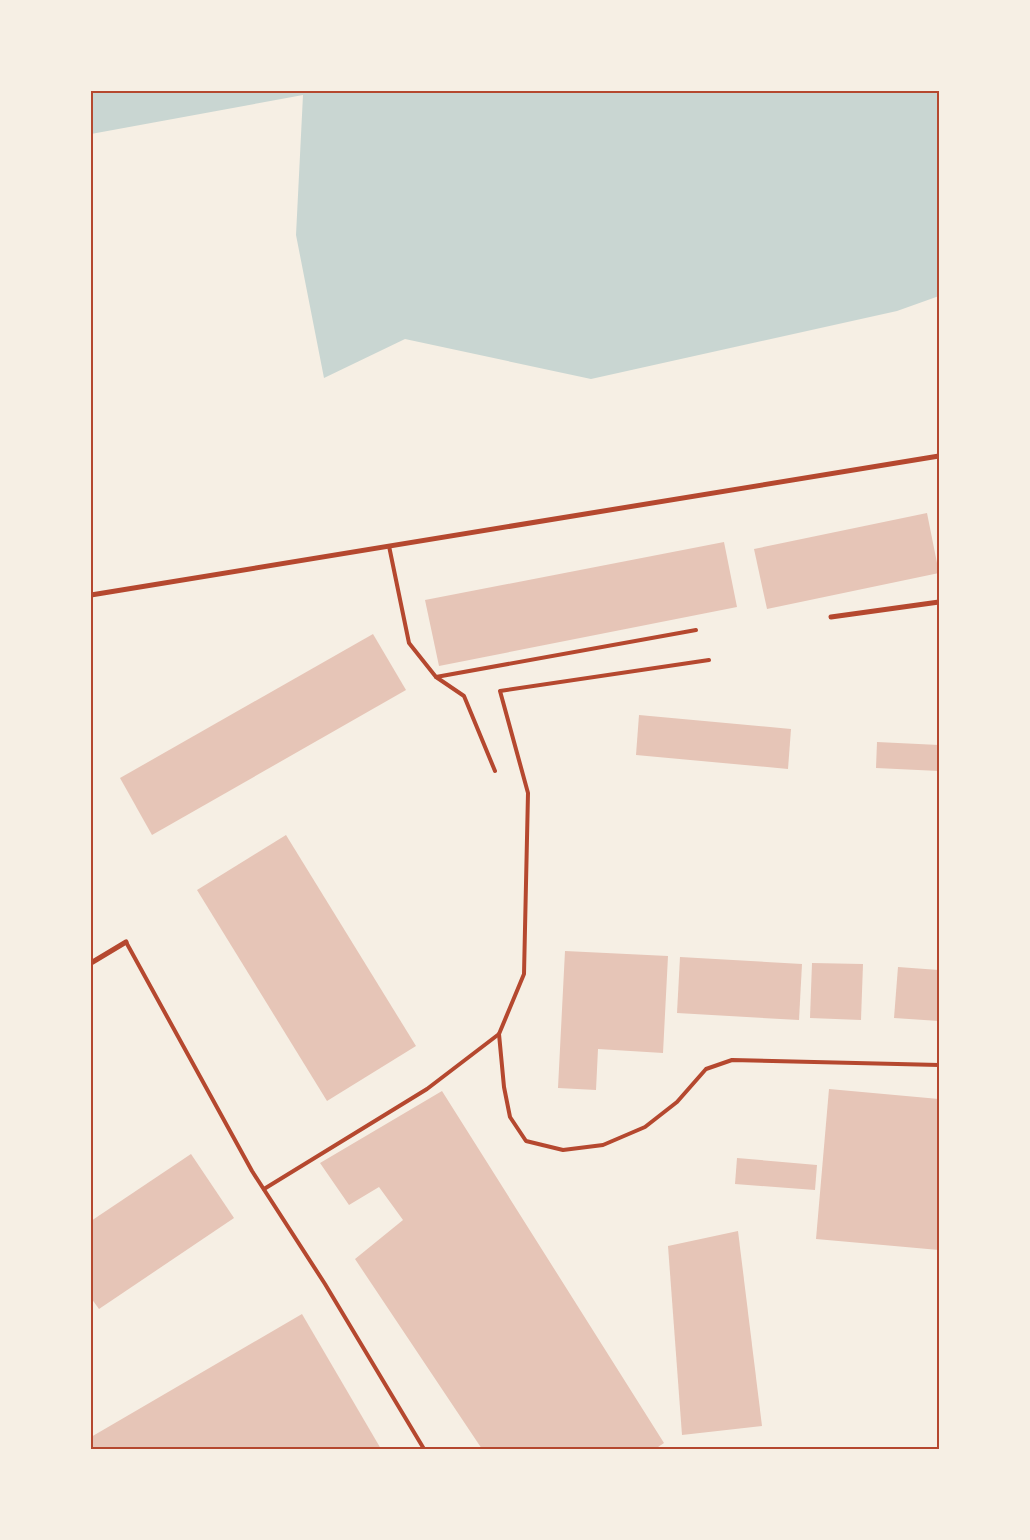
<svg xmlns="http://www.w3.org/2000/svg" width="1030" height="1540" font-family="'Roboto Condensed',sans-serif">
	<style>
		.water { fill: #c9d6d2 }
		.building { fill: #e6c5b7 }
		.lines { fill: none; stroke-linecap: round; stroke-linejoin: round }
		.service { stroke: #b5482f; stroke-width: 4 }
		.minor { stroke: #b5482f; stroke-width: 5 }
		.neatline { fill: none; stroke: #b5482f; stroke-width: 2 }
	</style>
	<rect width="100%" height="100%" fill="#f6efe4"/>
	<path class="water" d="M91,91H939V296L897,311L591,379L405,339L324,378L296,235L303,95L91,134Z"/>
	<g class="building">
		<path d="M927,513L939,573L767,609L754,549Z"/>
		<path d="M724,542L737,607L439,666L425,600Z"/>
		<path d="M373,634L406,690L152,835L120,778Z"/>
		<path d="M639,715L791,729L788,769L636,755Z"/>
		<path d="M877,742L939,745V771L876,768Z"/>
		<path d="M286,835L416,1046L327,1101L197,890Z"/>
		<path d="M565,951L668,956L663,1053L598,1049L596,1090L558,1088Z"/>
		<path d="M680,957L802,964L799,1020L677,1013Z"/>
		<path d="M812,963L863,964L861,1020L810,1018Z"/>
		<path d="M898,967L939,970V1021L894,1018Z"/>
		<path d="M829,1089L939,1099V1250L816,1239Z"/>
		<path d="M442,1091L664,1443L655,1449H482L355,1259L403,1220L379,1187L349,1205L320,1163Z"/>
		<path d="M191,1154L234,1218L99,1309L91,1298V1221Z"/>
		<path d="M737,1158L817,1165L815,1190L735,1184Z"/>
		<path d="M738,1231L762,1426L682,1435L668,1246Z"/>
		<path d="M302,1314L381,1449H91V1437Z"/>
	</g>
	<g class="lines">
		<g class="service">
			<path d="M389,546L409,643L436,677L464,696L495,771"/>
			<path d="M436,677L696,630"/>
			<path d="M126,942L252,1171L325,1284L424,1449"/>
			<path d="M499,1034L504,1087L510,1117L526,1141L563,1150L603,1145L645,1127L677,1102L706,1069L732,1060L939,1065"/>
			<path d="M264,1189L427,1089L499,1034L524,974L528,793L500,691L709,660"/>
		</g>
		<g class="minor">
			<path d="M91,595L939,456"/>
			<path d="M831,617L939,602"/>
			<path d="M91,963L126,942"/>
		</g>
	</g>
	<rect width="1030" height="1540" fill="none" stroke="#f6efe4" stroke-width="185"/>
	<rect x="92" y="92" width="846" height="1356" class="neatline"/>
</svg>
